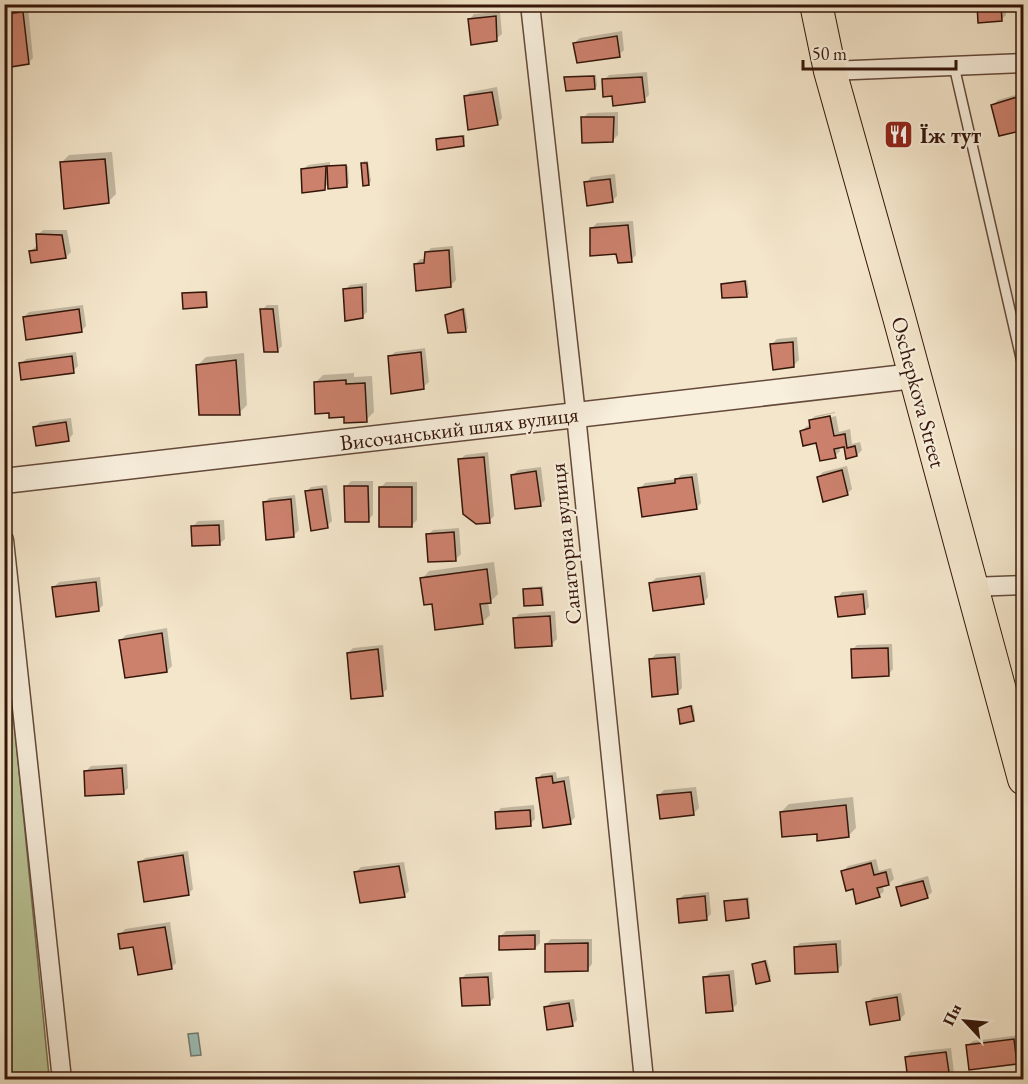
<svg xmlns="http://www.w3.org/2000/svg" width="1028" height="1084" font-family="'EB Garamond',serif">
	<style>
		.green { fill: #bac598; stroke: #776d50; stroke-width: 1.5 }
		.water { fill: #9cbfb8; stroke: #727b72; stroke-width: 1.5 }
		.shadow { fill: #0003 }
		.building { fill: #cc816d; stroke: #341509; stroke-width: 1.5 }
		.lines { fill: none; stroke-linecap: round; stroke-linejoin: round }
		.service-casing { stroke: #64493a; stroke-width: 12 }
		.minor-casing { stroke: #64493a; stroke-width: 21 }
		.tertiary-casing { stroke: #64493a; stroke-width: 27 }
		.trunk-casing { stroke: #341509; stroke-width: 34 }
		.service { stroke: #f8efdd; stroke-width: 9 }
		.minor { stroke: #f8efdd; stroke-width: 18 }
		.tertiary { stroke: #f8efdd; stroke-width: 24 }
		.trunk { stroke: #f4e6cb; stroke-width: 32 }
		.labels { text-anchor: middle; stroke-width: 4.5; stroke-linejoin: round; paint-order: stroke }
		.poi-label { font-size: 22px; font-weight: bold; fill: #341509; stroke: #f8efdd; text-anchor: start }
		.street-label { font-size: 22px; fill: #341509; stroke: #f8efdd }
	</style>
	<rect width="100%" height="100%" fill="#f4e6cb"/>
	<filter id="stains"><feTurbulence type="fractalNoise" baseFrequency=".00333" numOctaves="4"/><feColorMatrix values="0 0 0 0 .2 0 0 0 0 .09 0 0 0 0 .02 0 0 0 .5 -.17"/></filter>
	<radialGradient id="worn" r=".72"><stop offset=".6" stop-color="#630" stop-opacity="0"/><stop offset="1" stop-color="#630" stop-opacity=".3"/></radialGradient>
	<path class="green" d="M4,617L49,1076L27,1078V1080L4,1079Z"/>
	<path class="water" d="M198,1033L201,1055L191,1056L188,1034Z"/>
	<g class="shadow">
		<path d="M979,4H1006V15L1001,20Z"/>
		<path d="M28,8L33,58L28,63L4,66V13L8,9Z"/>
		<path d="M500,12L502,34L496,39L469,20L474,14Z"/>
		<path d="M622,31L624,50L619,55L574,43L580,38Z"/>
		<path d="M647,72L649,95L644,100L613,95L604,80L609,75Z"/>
		<path d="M596,75L597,86L595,88L565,78L568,76Z"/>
		<path d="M497,87L502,118L497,124L465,97L470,92Z"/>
		<path d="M1022,93L1024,98V128L993,105L998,100Z"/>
		<path d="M618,112V135L613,140L583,118L588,113Z"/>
		<path d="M465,135V142L463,145L437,139L440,137Z"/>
		<path d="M112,152L116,194L108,202L61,163L69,155Z"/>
		<path d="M364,161H368L371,181L368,184L362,164Z"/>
		<path d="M330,162V168L348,166L349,183L347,185L329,183L324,188L303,170L308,165Z"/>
		<path d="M615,174L617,196L612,201L586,183L591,177Z"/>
		<path d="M633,221L636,255L631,260L592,228L597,223Z"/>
		<path d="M43,230H67L71,252L66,257L31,251L36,246H38V235Z"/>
		<path d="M453,246L456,280L451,285L415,265L420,259H426V253L431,248Z"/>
		<path d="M747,280L749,294L746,296L722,285L725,283Z"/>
		<path d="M367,283V312L362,317L345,290L350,285Z"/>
		<path d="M208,291V304L206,306L183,294L186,292Z"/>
		<path d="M83,305L86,326L81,331L24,317L29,312Z"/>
		<path d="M267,305H278L282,346L277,351L262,310Z"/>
		<path d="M465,308L468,328L466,330L447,315L449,313Z"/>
		<path d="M797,337L799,360L794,365L772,344L777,339Z"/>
		<path d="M425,348L429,382L423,387L390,357L395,352Z"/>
		<path d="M76,352L78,366L73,371L21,364L26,359Z"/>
		<path d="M244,353L247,405L239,413L198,365L206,357Z"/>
		<path d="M354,373V377L372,376L374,412L366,420L345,415L315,383L323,375Z"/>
		<path d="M835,412V413L814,418V421L836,416L839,432L850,429L852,444L860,442L862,450L857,455L847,457L845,445L839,446L840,451L835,456L818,441L801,431L807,426L811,425L810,421L815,416Z"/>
		<path d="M71,418L73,434L68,440L35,427L40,422Z"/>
		<path d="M488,452L494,516L489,521L460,460L465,455Z"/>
		<path d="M847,466L852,489L847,494L818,477L823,472Z"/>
		<path d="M541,467L545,500L540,505L513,475L518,470Z"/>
		<path d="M697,473L701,503L696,508L640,489L645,483L677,479L681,475Z"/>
		<path d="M351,481H373V515L368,520L346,487Z"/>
		<path d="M386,482H417V520L412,525L381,487Z"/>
		<path d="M327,485L332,521L327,526L306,492L311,487Z"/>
		<path d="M295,495L299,530L294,535L264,503L269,498Z"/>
		<path d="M224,520L225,539L219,544L193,526L198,521Z"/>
		<path d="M459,528L461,554L456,559L428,535L433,530Z"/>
		<path d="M494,562L498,594L490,602H488L490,615L482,623L433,603L422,579L429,571Z"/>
		<path d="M705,572L708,597L703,603L651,583L656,578Z"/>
		<path d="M100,577L103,605L98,610L54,587L59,582Z"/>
		<path d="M543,586L544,601L542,603L524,590L526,588Z"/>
		<path d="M867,590L869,607L864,612L837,598L842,592Z"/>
		<path d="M555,611L557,639L552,644L514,619L519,614Z"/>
		<path d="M167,628L172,666L167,671L121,640L126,635Z"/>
		<path d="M892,644L893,669L888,675L852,650L857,645Z"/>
		<path d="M383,645L387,689L382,694L348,653L353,648Z"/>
		<path d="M680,653L682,688L677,693L651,659L656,654Z"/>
		<path d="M693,705L695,718L693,720L679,709L681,707Z"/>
		<path d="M127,764L128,788L123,793L86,771L91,766Z"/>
		<path d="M556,772L557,778L569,776L575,817L570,823L537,779L542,774Z"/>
		<path d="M696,787L699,808L694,813L659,795L664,790Z"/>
		<path d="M853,797L856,828L848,836L818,832L781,812L789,804Z"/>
		<path d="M534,805L535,819L530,824L496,813L501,808Z"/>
		<path d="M188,851L193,889L188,894L140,863L145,858Z"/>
		<path d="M876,859L879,871L891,868L894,879L888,884L882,885L884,891L879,896L854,887L843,871L848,866Z"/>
		<path d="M404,862L409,891L404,896L356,872L361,867Z"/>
		<path d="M928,876L932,892L927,897L898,888L903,883Z"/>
		<path d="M709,892L711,914L706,919L678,900L684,895Z"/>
		<path d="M749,897L750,915L748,917L726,902L728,900Z"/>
		<path d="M170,922L176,963L171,968L134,945L120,935L125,929Z"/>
		<path d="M540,930V943L535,948L501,936L506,931Z"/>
		<path d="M551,939H592V964L587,970L546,944Z"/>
		<path d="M841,940L842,965L837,970L795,948L800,943Z"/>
		<path d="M767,960L771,977L769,979L754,964L756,962Z"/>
		<path d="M734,970L737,1004L732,1009L704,978L710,973Z"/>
		<path d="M492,972L494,998L489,1003L461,979L466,974Z"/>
		<path d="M901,993L905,1014L900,1019L867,1003L873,998Z"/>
		<path d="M574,999L577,1020L572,1025L546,1007L551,1002Z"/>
		<path d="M1019,1035L1022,1058L1017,1063L967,1046L973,1041Z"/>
		<path d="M951,1048L954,1073L949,1078L934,1080H909L906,1057L911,1052Z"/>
		<path d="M740,1071L741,1080H689L694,1074Z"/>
		<path d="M150,1072L151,1080H115L118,1076Z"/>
	</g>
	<g class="building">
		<path d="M977,4H1001L1002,21L978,23Z"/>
		<path d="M23,12L29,64L4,68V14Z"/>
		<path d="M496,16L497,41L471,45L468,19Z"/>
		<path d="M617,36L620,57L577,63L573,43Z"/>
		<path d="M594,76L595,89L566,91L564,77Z"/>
		<path d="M642,77L645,102L613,106L612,96L603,97L602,79Z"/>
		<path d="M492,92L498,125L468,130L464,96Z"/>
		<path d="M1017,97L1024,121V130L999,136L991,105Z"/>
		<path d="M581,117H614L613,142L582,143Z"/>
		<path d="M463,136L464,146L437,150L436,139Z"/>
		<path d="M105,159L109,203L64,209L60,162Z"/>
		<path d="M361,163H367L369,185L363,186Z"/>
		<path d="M346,165L347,187L328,189L327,166Z"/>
		<path d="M326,166L325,190L302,193L301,169Z"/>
		<path d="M610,179L613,202L587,206L584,182Z"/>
		<path d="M628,225L632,262L618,263L616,254L590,256V228Z"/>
		<path d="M36,234L62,235L66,258L31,263L29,251L37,250Z"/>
		<path d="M449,250L451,287L416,291L414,264L424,263L425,252Z"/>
		<path d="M745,281L747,297L722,298L721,284Z"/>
		<path d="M362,287L363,318L345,321L343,289Z"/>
		<path d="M206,292L207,307L183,309L182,293Z"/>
		<path d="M79,309L82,332L26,340L23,317Z"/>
		<path d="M260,309H273L278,352H264Z"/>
		<path d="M463,309L466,332L448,333L445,315Z"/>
		<path d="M793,342L794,367L773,370L770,344Z"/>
		<path d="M421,352L424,389L391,394L388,356Z"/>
		<path d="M72,356L74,373L21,380L19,363Z"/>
		<path d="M236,360L240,415H199L196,365Z"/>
		<path d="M346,380V384L365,383L367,422L344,423V417L329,418V413L315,414L314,382Z"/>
		<path d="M830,416L834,436L845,434L847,448L855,446L857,456L846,459L844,447L834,449L836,458L820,461L816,443L803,446L800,431L810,428L809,420Z"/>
		<path d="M66,422L69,441L36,446L33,427Z"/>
		<path d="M484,457L490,523L476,524L463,514L458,459Z"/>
		<path d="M842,470L848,495L823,502L817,477Z"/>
		<path d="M536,471L541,506L515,509L511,475Z"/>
		<path d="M692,477L697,509L642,517L638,488L675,483V479Z"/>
		<path d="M344,486H368L369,522H345Z"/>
		<rect x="379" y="487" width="33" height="40"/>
		<path d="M322,489L328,528L311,531L305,491Z"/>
		<path d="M291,499L294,537L266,540L263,502Z"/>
		<path d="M219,525L220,545L192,546L191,526Z"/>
		<path d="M454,532L456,561L428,562L426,534Z"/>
		<path d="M487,569L491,603L480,604L483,624L435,630L432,604L424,605L420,578Z"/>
		<path d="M700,576L704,604L653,611L649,583Z"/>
		<path d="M96,582L99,611L56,617L52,587Z"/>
		<path d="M541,588L543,605L524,606L523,589Z"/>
		<path d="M863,594L865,614L838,617L835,597Z"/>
		<path d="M550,616L552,646L515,648L513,618Z"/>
		<path d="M162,633L167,672L125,678L119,640Z"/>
		<path d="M888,648L889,676L852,678L851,649Z"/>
		<path d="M378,649L383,696L351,699L347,653Z"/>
		<path d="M675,657L678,694L652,697L649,659Z"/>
		<path d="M691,706L694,721L680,724L678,709Z"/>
		<path d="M122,768L124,794L85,796L84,771Z"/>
		<path d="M552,776L553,783L564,781L571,824L543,828L536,778Z"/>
		<path d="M691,792L694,815L660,819L657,795Z"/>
		<path d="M846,805L849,837L817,841V834L782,837L780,812Z"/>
		<path d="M530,810L531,826L496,829L495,812Z"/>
		<path d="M183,855L189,895L144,902L138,862Z"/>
		<path d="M871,863L874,875L886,872L889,885L877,888L880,897L856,904L853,889L846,891L841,871Z"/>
		<path d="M399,866L405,897L360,903L354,872Z"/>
		<path d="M923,881L928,898L901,906L896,887Z"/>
		<path d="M705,896L707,920L679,923L677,899Z"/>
		<path d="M747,899L749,918L726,921L724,901Z"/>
		<path d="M165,927L172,969L138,975L133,947L120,949L118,934Z"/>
		<path d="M535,935V949L499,950V936Z"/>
		<path d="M588,943V971L545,972V944Z"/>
		<path d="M836,944L838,972L795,974L794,947Z"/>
		<path d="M765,961L770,981L756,984L752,964Z"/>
		<path d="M729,975L733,1011L706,1013L703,977Z"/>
		<path d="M488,977L490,1005L462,1006L460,978Z"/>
		<path d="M897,997L900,1020L870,1025L866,1002Z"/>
		<path d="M569,1003L573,1026L547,1030L544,1007Z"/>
		<path d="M1014,1039L1017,1064L969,1070L966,1045Z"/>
		<path d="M946,1052L950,1079L908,1080L905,1057Z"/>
		<path d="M735,1075L736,1080H687V1079Z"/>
	</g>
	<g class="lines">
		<defs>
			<path id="service" d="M954,66L1024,371"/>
			<g id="minor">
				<path d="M530,4L576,415L644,1080"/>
				<path d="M830,71L1024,63"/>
				<path d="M4,540L62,1080"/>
				<path d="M971,587L1024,585"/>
			</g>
			<path id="tertiary" d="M4,481L914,376"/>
			<path id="trunk" d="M816,4L830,71L899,317L1024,779"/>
		</defs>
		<use href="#service" class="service-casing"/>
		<use href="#minor" class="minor-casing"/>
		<use href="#tertiary" class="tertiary-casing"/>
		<use href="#trunk" class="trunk-casing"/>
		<use href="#service" class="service"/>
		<use href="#minor" class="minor"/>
		<use href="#tertiary" class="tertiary"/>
		<use href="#trunk" class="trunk"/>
	</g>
	<defs>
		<symbol id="restaurant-square" viewBox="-11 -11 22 22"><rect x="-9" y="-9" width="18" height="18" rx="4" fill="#8f2418" stroke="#f8efdd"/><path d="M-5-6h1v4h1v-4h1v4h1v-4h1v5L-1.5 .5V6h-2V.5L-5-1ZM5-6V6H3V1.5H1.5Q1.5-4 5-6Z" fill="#fff"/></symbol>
	</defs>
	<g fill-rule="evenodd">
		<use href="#restaurant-square" x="882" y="118" width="33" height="33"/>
	</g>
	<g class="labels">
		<g class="poi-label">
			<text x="920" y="143">Їж тут</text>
		</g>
		<g class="street-label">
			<text transform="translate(919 392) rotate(75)" y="8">Oschepkova Street</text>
			<text transform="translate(459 428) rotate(-7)" y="8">Височанський шлях вулиця</text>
			<text transform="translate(565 544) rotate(-96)" y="8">Санаторна вулиця</text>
		</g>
	</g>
	<rect width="1028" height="1084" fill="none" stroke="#f4e6cb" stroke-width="24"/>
	<rect x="6" y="6" width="1016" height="1072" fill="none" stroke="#341509" stroke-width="3"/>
	<rect x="12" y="12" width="1004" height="1060" fill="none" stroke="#341509" stroke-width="1.5"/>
	<g transform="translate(965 1021) rotate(296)" stroke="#f8efdd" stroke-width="4.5" paint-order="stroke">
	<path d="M0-4.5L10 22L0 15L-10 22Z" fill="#341509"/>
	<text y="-9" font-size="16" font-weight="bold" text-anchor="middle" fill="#341509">Пн</text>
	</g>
	<path d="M803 60v9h153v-9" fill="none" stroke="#341509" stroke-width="3"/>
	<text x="812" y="60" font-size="18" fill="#341509" stroke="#f8efdd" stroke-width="4.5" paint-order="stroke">50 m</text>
	<rect width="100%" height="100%" filter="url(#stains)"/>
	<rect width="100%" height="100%" fill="url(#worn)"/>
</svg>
